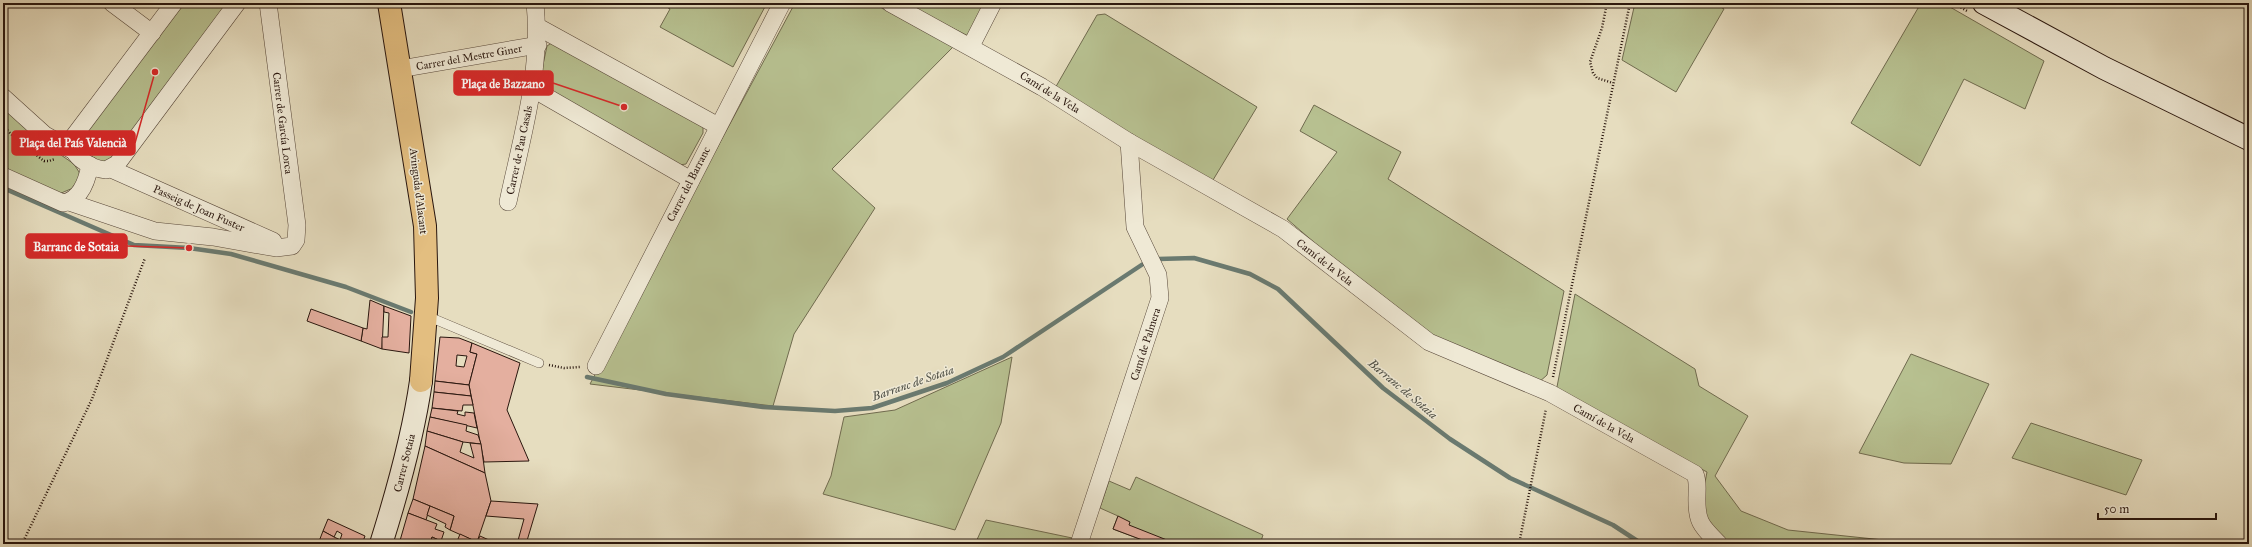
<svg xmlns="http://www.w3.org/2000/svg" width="2252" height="547" font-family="'IM FELL Great Primer',serif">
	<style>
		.green { fill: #b7c090; stroke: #706b4f }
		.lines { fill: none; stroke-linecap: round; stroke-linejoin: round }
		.stream { stroke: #6a7a70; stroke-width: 4.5 }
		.building { fill: #e4af9f; stroke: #29160e; fill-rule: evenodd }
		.lane-casing { stroke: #58483a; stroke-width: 10 }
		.street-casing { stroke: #58483a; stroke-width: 18 }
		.secondary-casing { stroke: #29160e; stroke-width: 24 }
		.highway-casing { stroke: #29160e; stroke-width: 24 }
		.path { stroke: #29160e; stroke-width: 2.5; stroke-dasharray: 1 2; stroke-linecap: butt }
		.lane { stroke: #efe9d5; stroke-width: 9 }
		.street { stroke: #efe9d5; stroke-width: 17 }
		.secondary { stroke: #efe9d5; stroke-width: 22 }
		.highway { stroke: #e3be80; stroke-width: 22 }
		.labels { text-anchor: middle; stroke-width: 3; stroke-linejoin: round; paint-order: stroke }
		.street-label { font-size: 11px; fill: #29160e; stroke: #efe9d5 }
		.water-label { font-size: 12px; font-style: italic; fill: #4f5047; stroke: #efe9d5 }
		.leader { fill: none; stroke: #d62828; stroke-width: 1.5 }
		.callout-dot { fill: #d62828; stroke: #efe9d5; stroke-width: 1.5 }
		.callout { fill: #d62828; stroke: #d62828; stroke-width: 1.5 }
		.callout-label { font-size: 12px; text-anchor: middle; font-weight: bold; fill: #fff }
	</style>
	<rect width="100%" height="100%" fill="#e6ddbf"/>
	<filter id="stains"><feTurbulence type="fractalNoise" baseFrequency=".005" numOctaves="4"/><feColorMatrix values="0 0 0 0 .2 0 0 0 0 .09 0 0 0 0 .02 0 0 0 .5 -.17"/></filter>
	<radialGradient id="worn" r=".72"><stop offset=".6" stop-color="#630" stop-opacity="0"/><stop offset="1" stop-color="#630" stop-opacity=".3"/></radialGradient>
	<g class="green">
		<path d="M182,3H230L112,162L103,164L80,151V140Z"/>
		<path d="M660,3H767L733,67L660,27L670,9Z"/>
		<path d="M795,3H873L953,47L832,169L875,208L794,334L773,406L590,384Z"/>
		<path d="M904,3H986L970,37Z"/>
		<path d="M1635,3H1714L1724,9L1676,92L1622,60Z"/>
		<path d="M1921,3H1943L2044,61L2025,109L1964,79L1920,166L1851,123Z"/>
		<path d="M1105,14L1257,107L1210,185L1054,90L1097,15Z"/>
		<path d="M553,42L703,125V133L686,164L679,165L548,92L541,84L540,79L547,46Z"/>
		<path d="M3,104L48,146L74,164L79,172L80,177L73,188L59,194L3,167Z"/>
		<path d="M1314,105L1401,152L1388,179L1564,291L1547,375L1538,383L1439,343L1396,313L1287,219L1337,152L1300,131Z"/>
		<path d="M1575,294L1695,369L1699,386L1748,416L1715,476L1741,511L1788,530L1893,541V544H1722L1703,514V493L1707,472L1556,392Z"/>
		<path d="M1911,354L1989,384L1951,464L1904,463L1859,453Z"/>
		<path d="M1012,357L1001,423L955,530L823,494L831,476L844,417L895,410Z"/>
		<path d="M2031,423L2142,460L2126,495L2012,458Z"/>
		<path d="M1136,477L1263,535L1260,544H1153L1113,529L1118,516L1100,508L1109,481L1130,490Z"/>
		<path d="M986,520L1077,539L1075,544H975Z"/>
	</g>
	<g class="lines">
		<g class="stream">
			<path d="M3,188L134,245L189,248L231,254L346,287L411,312"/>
			<path d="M1158,259L1194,258L1250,274L1278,289L1383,388L1450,439L1510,478L1613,525L1642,544"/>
			<path d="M587,377L666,394L763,407L835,411L872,408L947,383L1003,357L1143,264"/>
		</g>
	</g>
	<g class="building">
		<path d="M370,300L384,306L382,349L361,341L363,328L367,329Z"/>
		<path d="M384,306L411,316L409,353L382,349V337H388L389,313L384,312Z"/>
		<path d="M311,309L363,328L361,341L307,321Z"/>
		<path d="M440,337L459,338L472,343L470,352L477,354L469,385L435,381ZM457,355L467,356L464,367L456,366Z"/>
		<path d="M472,343L520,363L507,410L529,461L484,462L469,385L477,354L470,352Z"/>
		<path d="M435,381L469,385L471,396L434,392Z"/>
		<path d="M434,392L471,396L473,405H463L462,411L432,408Z"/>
		<path d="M432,408L458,411L457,414L465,416V412L474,413L477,428L430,417Z"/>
		<path d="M430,417L467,425L466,431L478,435L481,444L463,442L427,431Z"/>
		<path d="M427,431L463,442L460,452L474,458L470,443L481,444L485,473L425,446Z"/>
		<path d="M425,446L485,473L491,501L477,542L450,530L454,516L413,499Z"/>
		<path d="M413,499L430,506L426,520L408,513Z"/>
		<path d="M491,501L538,504L526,544H517L524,519L486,516Z"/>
		<path d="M430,506L454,516L450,530L445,527L446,524L427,515Z"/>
		<path d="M408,513L437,524L435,529L444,532L441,541L432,537L430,544H399Z"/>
		<path d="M1118,516L1130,522L1129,525L1177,544H1153L1113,529Z"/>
		<path d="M328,519L365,536L362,544H349L340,540L342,534L337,531L334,537L323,531Z"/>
		<path d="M323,531L334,537L349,544L330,542V544H318Z"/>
		<path d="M460,534L477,542L480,536L498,544H456Z"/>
		<path d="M432,537L441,541L448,544H430Z"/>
	</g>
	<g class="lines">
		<defs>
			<path id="lane" d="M427,316L539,363"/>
			<g id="street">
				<path d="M112,3L152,33"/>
				<path d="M174,3L74,136C65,154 91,169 106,170L117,164L237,3"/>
				<path d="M890,3L1042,87L1129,142L1283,229L1429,342L1550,393L1695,474C1698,481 1697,487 1697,495C1696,522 1701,526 1719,544"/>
				<path d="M538,27L718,126"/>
				<path d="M971,46L993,3"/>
				<path d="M400,69L538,45"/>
				<path d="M533,89L691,180"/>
				<path d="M3,97L45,135L74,151"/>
				<path d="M111,169L273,241"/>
				<path d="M3,176L63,203C81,200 87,181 90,165"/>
				<path d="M69,202L155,231L213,237L276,248L292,246L296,240L297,225L268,3"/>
				<path d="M508,202C522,136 542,71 535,3"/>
				<path d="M596,366L782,3"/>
				<path d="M1079,544L1160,298L1158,275L1135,227L1129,142"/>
			</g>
			<g id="secondary">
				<path d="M1984,3L2104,68L2249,139"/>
				<path d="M381,544C398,490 413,437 421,381"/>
			</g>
			<path id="highway" d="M389,3L425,226L427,298L421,381"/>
		</defs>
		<use href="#lane" class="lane-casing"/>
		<use href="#street" class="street-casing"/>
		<use href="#secondary" class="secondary-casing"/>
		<use href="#highway" class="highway-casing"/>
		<g class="path">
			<path d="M1607,3L1602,28L1590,62L1593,73L1597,78L1613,83"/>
			<path d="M1953,3L1967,11"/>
			<path d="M3,126L18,141L44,161H49L55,159"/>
			<path d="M549,365L564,368L580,367"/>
			<path d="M1553,377L1630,3"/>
			<path d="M22,544L92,399L145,258"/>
			<path d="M1519,544L1546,409"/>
		</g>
		<use href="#lane" class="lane"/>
		<use href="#street" class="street"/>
		<use href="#secondary" class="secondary"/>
		<use href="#highway" class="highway"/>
	</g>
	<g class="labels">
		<g class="street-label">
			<text transform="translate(469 57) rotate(-10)" y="4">Carrer del Mestre Giner</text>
			<text transform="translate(1050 92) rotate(32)" y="4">Camí de la Vela</text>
			<text transform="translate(283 123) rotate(83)" y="4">Carrer de García Lorca</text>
			<text transform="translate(519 150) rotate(-78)" y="4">Carrer de Pau Casals</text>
			<text transform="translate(688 184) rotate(-63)" y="4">Carrer del Barranc</text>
			<text transform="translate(419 191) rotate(83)" y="4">Avinguda d'Alacant</text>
			<text transform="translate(199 208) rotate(24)" y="4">Passeig de Joan Fuster</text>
			<text transform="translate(1325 262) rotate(38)" y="4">Camí de la Vela</text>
			<text transform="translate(1145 344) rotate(-72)" y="4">Camí de Palmera</text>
			<text transform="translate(1604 423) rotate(29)" y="4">Camí de la Vela</text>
			<text transform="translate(404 463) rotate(-76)" y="4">Carrer Sotaia</text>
		</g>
		<g class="water-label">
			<text transform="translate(913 383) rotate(-19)" y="4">Barranc de Sotaia</text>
			<text transform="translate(1403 389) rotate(40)" y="4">Barranc de Sotaia</text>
		</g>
	</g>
	<path class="leader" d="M624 107L553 83M155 72L135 143M189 248L127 246"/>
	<g class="callout-dot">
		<circle cx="624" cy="107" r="4"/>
		<circle cx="155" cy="72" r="4"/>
		<circle cx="189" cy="248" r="4"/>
	</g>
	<g class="callout">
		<rect x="454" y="71" width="99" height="24" rx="4"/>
		<rect x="12" y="131" width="123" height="24" rx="4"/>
		<rect x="26" y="234" width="101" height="24" rx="4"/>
	</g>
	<g class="callout-label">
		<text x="503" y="88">Plaça de Bazzano</text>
		<text x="73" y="147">Plaça del País Valencià</text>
		<text x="76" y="251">Barranc de Sotaia</text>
	</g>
	<rect width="2252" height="547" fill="none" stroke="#e6ddbf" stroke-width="16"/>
	<rect x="4" y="4" width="2244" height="539" fill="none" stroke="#29160e" stroke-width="2"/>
	<rect x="8" y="8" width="2236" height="531" fill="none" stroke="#29160e"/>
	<path d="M2098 513v6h118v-6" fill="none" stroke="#29160e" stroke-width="2"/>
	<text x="2104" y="513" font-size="12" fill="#29160e" stroke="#efe9d5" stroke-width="3" paint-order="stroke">50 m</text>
	<rect width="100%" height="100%" filter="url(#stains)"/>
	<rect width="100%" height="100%" fill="url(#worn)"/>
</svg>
